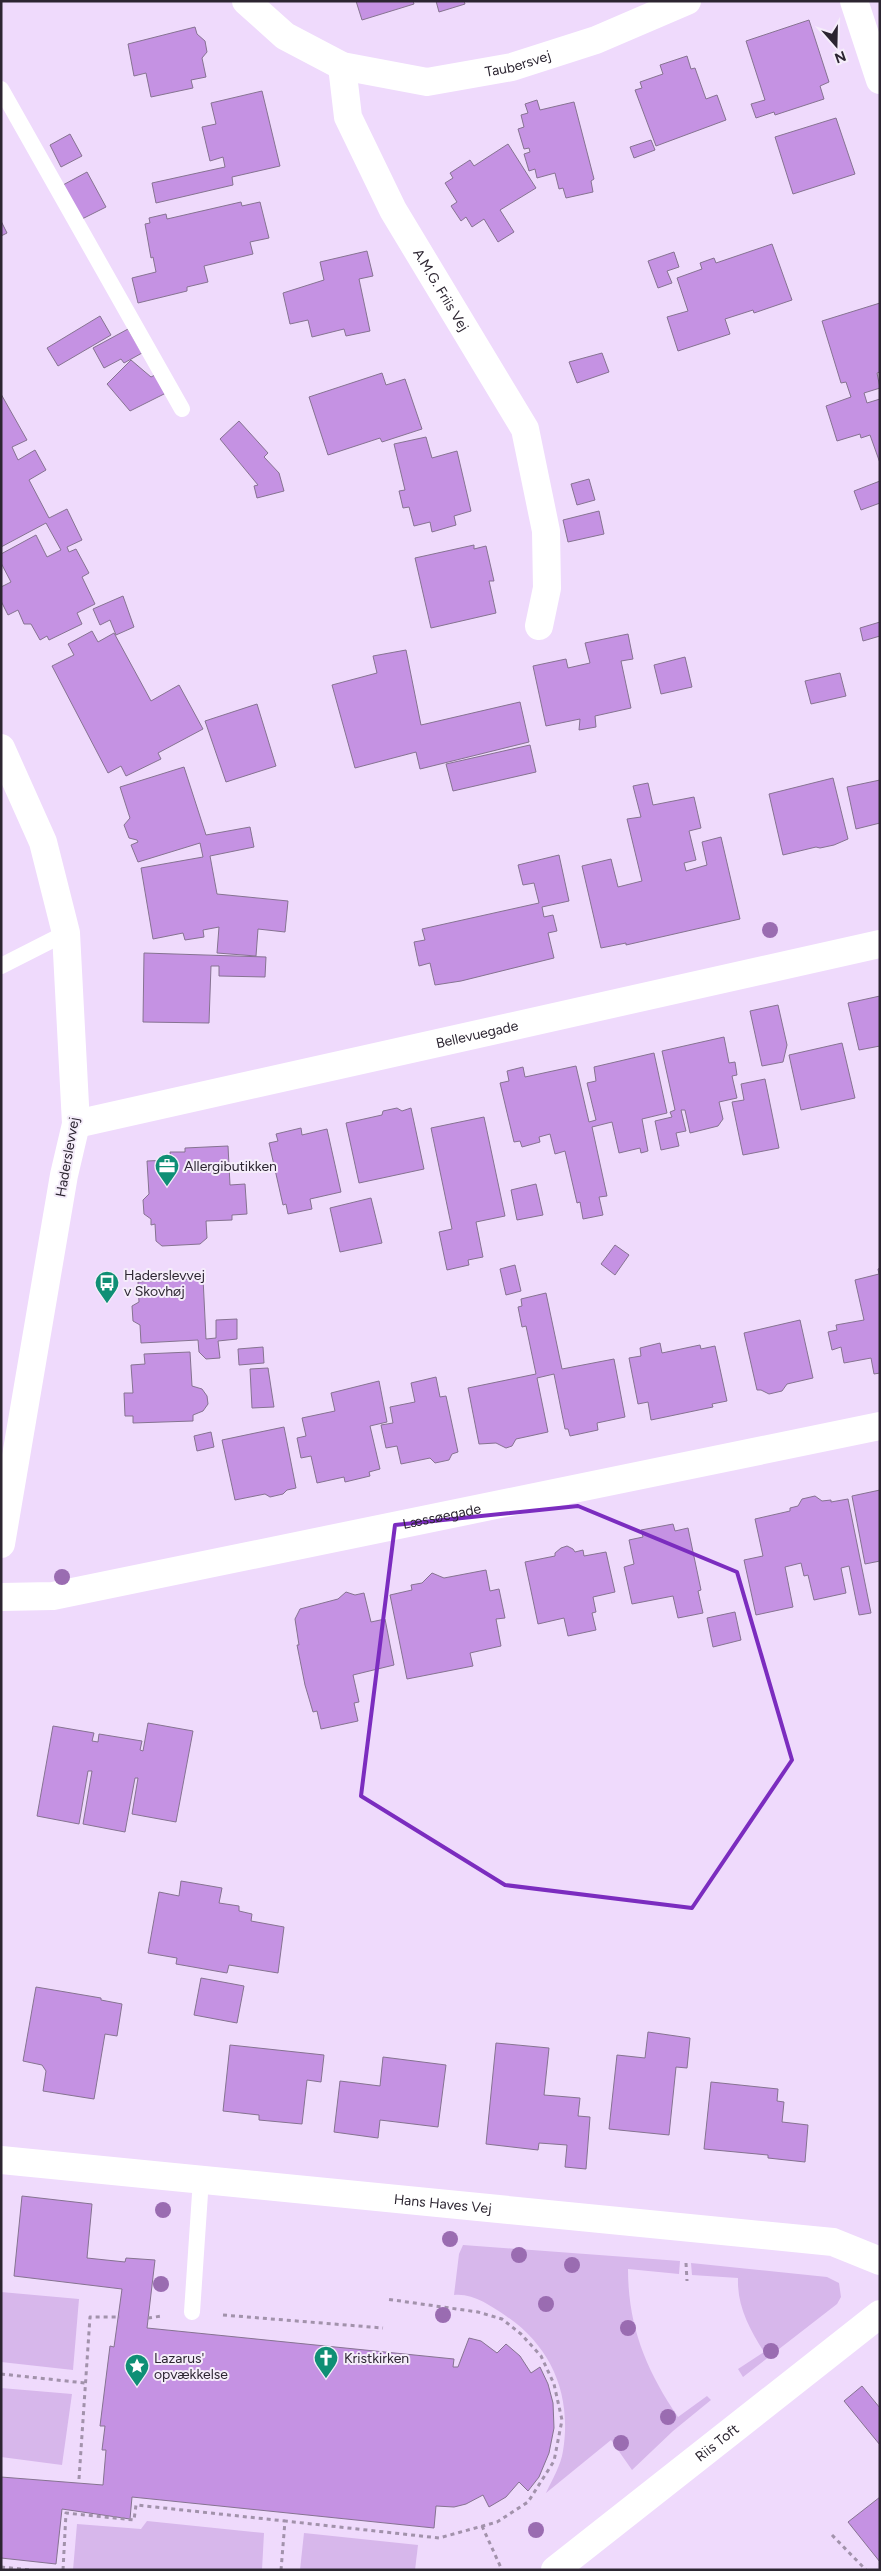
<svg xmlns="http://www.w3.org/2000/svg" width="881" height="2571" font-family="Figtree,sans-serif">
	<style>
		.green { fill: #d7b7eb }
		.building { fill: #c592e3; stroke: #867391 }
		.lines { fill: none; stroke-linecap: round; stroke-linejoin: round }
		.path { stroke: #a292ab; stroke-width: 3; stroke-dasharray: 4 4; stroke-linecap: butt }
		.service { stroke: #fff; stroke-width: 16 }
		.minor { stroke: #fff; stroke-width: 28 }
		.tertiary { stroke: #fff; stroke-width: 28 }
		.tree { fill: #9a6cb1 }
		.marked { fill: none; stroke: #7b2cbf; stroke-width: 4; stroke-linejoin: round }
		.labels { text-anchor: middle; stroke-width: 4; stroke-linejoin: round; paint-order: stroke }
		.street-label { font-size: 14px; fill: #2c2531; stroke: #f5edfa }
		.poi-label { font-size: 14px; fill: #2c2531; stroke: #f5edfa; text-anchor: start }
	</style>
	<rect width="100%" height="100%" fill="#efdafc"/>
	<g class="green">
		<path d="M463,2245L680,2261L679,2274L628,2269C628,2326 646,2370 678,2417L707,2396L711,2400L673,2431L632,2470L611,2440L546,2493C552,2480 561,2465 563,2451C572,2396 552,2347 506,2316C491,2306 473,2293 454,2295L459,2254Z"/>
		<path d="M691,2263L827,2277L839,2283L841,2297L837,2304L743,2377L738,2369L764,2352C749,2328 737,2306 738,2278L692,2275Z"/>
		<path d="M1,2292L79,2299L73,2370L1,2362Z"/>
		<path d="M1,2388L72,2394L62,2465L1,2457Z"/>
		<path d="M147,2521L264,2533L262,2570H73L77,2524L141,2529Z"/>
		<path d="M304,2533L418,2545L415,2570H300Z"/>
	</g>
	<g class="building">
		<path d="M356,1H413L414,4L362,20Z"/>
		<path d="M436,1H464L465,4L439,12Z"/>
		<path d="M809,20L829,82L820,86L824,99L775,115L774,112L756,118L751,104L765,100L746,41Z"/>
		<path d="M195,27L197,34L205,41L207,52L202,58L206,77L191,80L193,88L151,97L146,73L134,76L128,44Z"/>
		<path d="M687,56L691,69L695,68L706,99L717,95L726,120L656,146L635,90L642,88L640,82L663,74L660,65Z"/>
		<path d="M262,91L280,166L232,177L233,185L156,203L152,183L225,167L223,157L210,161L202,127L216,124L211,103Z"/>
		<path d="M537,100L540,110L574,102L594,179L591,181L593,192L566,198L563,188L559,189L555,173L537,178L535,169L529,171L524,154L530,152L529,148L524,149L518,129L524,127L521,115L528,113L525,104Z"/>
		<path d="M836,118L855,174L793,194L775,137Z"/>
		<path d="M70,134L82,156L61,167L50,145Z"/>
		<path d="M651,140L655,150L634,158L630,147Z"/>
		<path d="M508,144L536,188L500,210L514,232L498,242L484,219L472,227L466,217L461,221L451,206L457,202L445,183L453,178L450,173L470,160L474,166Z"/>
		<path d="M87,172L106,207L82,219L63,185Z"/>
		<path d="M241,202L242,206L260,202L269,238L250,242L253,254L204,266L208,282L187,287V291L138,303L132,278L156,272L153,257L151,258L145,224L150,223L149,218L166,214L167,219Z"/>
		<path d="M1,221L7,233L1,236Z"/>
		<path d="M772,244L792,300L754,313L753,310L725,319L730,334L678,351L667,317L688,311L677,278L702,269L700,263L714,258L716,263Z"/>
		<path d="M367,251L373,276L359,279L370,331L346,336L344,329L312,337L308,320L290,324L283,293L324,280L320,262Z"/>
		<path d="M674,252L679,267L667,271L672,283L658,288L648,261Z"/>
		<path d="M880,303V372L877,373L880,388L864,393L867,403L880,399V463L870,435L861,438L860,434L837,441L826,406L851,397L846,382L841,383L822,321Z"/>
		<path d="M100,316L111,335L58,366L47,348Z"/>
		<path d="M128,329L142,353L124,363L121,359L104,368L93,348Z"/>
		<path d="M602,353L609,372L577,383L569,362Z"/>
		<path d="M131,360L151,377L155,375L166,393L130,411L107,384Z"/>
		<path d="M382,373L386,385L405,379L422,429L382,442L380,438L328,455L309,397Z"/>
		<path d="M1,394L27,440L12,447L18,460L35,450L46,470L29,480L49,518L67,509L82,540L67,547L69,552L76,549L89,573L82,577L95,604L77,613L82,624L49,640L47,636L40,640L31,624H24L18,610L8,615L1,601V587L11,582L1,563V554L36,535L47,557L61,550L46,523L1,547Z"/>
		<path d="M239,421L268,453L264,457L279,473L284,491L257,498L254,486L258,485L220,439Z"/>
		<path d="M426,437L432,458L457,451L471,511L454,516L456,525L432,532L430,522L414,526L409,507L403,508L399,491L405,490L394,444Z"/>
		<path d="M589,479L595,500L577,505L571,484Z"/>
		<path d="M880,481V503L861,510L854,491Z"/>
		<path d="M599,511L604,534L568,542L563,520Z"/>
		<path d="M474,545V549L486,546L494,581H489L496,613L431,628L415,558Z"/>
		<path d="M123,596L134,627L116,635L110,620L100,625L93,609Z"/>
		<path d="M880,622V636L863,641L860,628Z"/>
		<path d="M92,631L98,642L114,633L151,701L179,685L203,729L158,753L161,759L126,776L121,766L108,773L52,666L74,655L68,644Z"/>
		<path d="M628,634L633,659L621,661L631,708L595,716L596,727L579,730L580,719L546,726L533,666L566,659L568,668L590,663L585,643Z"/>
		<path d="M406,650L421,725L520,702L529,742L420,769L416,752L355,768L332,685L377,673L373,656Z"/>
		<path d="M685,657L692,687L661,694L654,665Z"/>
		<path d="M840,673L846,696L811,704L805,681Z"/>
		<path d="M257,704L276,766L226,782L205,721Z"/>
		<path d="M530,745L536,772L453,791L446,764Z"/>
		<path d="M184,767L206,835L250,827L254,847L210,856L217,894L288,901L285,932L258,929L256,956L217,953L219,927L203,930L204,937L185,940L183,933L153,939L141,868L203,857L200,843L138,862L131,845L138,842L137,840L129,838L124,825L130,818L120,787Z"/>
		<path d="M833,778L848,839L834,845L820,848L816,847L783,855L769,794Z"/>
		<path d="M880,780V823L856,829L847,787Z"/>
		<path d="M648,783L653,805L694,797L701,828L689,831L696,860L684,863L686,871L707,865L702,842L721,837L740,919L626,945V943L601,948L582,866L611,859L618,887L642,881L627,819L641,817L633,786Z"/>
		<path d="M559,855L569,901L542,907L544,917L553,915L557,931L548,933L554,958L461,981L435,985L430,963L419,966L414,942L425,940L422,929L539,903L534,883L523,885L518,865Z"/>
		<path d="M144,953L266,957L265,977L219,976V966H211L209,1023L143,1022Z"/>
		<path d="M880,996V1046L859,1050L848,1003Z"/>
		<path d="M778,1005L787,1045L783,1062L762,1066L750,1011Z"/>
		<path d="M724,1037L729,1063L735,1062L737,1075L732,1076L737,1098L719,1102L723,1119L718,1126L690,1133L685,1110H681L686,1131L676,1133L679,1146L661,1150L655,1121L672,1117L670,1112L675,1110L662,1051Z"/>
		<path d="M842,1043L855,1098L801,1110L789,1055Z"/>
		<path d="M654,1053L667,1113L642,1119L648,1151L641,1153L640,1148L619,1153L612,1122L592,1127L607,1196L599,1197L603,1215L583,1219L580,1202L577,1203L565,1151L555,1154L550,1134L539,1137L540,1142L522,1147L520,1141L514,1142L500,1083L509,1081L507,1071L523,1067L525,1077L576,1066L589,1122L596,1120L587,1083L596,1081L594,1067Z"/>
		<path d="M765,1079L779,1148L743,1155L732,1102L744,1100L741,1084Z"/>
		<path d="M397,1108L402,1111L411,1108L424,1169L359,1183L346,1123L382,1115L383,1111Z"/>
		<path d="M484,1117L505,1216L476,1222L483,1257L468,1260L469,1265L447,1270L439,1232L452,1229L431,1128Z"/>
		<path d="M301,1128L302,1135L327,1129L341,1192L310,1199L312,1209L288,1214L286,1204L283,1205L269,1143L278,1141L276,1134Z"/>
		<path d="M228,1146L230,1185L245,1184L247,1214L232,1215V1220L206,1221L207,1238L200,1244L162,1246L156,1241L155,1224L151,1225V1219L144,1214L143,1200L149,1194L147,1161L171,1160L170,1152H185V1148Z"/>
		<path d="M536,1184L543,1215L517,1220L511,1190Z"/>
		<path d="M371,1198L382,1243L340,1252L330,1208Z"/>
		<path d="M615,1245L629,1255L615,1275L601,1264Z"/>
		<path d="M515,1265L521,1291L506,1295L500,1269Z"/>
		<path d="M880,1268V1373L874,1374L871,1358L844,1363L841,1347L832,1350L828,1332L837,1330L836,1325L864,1320L855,1280L879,1274L878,1269Z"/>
		<path d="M203,1278L206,1339L216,1338V1320L237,1319V1339L218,1341L220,1358L206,1359L199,1352L198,1340L141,1343L140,1325L133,1321L132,1306L139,1302L138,1282Z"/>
		<path d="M546,1293L562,1369L614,1359L625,1417L597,1423L598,1430L570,1436L568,1429H565L554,1374L537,1378L548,1432L516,1439L512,1446L506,1448L496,1443L479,1444L468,1388L536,1374L526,1326L522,1327L518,1307L522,1306L521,1299Z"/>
		<path d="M800,1320L813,1378L787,1384L782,1391L769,1394L761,1390H757L744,1333Z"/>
		<path d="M660,1343L662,1353L700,1345L701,1349L715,1346L727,1401L712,1404L713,1407L651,1420L648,1402L638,1404L629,1358L641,1356L640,1348Z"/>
		<path d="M263,1347L264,1363L239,1365L238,1349Z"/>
		<path d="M190,1352L192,1386L202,1389L207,1396L208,1404L203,1411L193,1415V1421L133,1423V1416H125L124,1393H133L131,1365L145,1364L144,1354Z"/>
		<path d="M268,1368L274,1407L252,1408L250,1369Z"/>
		<path d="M436,1377L440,1397L446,1396L458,1452L452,1454L449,1460L435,1463L430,1458L401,1464L397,1446L386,1448L381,1425L393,1423L390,1407L415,1402L411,1383Z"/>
		<path d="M379,1381L387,1422L370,1426L380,1469L369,1472L370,1476L345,1482L344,1477L317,1483L311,1456L301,1458L297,1438L306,1436L302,1418L335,1411L331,1393Z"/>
		<path d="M284,1427L296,1488L287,1490L283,1494L270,1497L265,1494L235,1500L222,1440Z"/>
		<path d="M211,1432L214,1447L197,1451L194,1436Z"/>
		<path d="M880,1490V1561L865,1564L852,1496Z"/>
		<path d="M815,1496L822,1501L831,1500V1502L848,1499L871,1613L859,1615L849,1566L841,1568L846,1593L814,1600L808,1575L804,1576L801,1563L785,1567L793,1607L756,1615L744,1560L763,1556L755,1519L790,1511V1508L798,1506L802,1499Z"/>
		<path d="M673,1524L675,1531L688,1528L701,1590L698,1591L703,1613L678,1618L673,1596L632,1604L624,1567L634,1564L629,1540L643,1537L641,1530Z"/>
		<path d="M567,1546L573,1549L575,1552L583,1550L584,1556L606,1552L615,1592L593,1597L596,1612L592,1613L596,1630L568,1636L564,1618L538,1624L525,1562L555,1556V1553L561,1548Z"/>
		<path d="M486,1570L490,1591L499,1589L505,1618L496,1619L501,1646L470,1653L473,1666L407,1679L390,1595L412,1590L411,1585L422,1583L432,1573L444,1578Z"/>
		<path d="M346,1592L355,1595L364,1593L371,1622L385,1619L394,1665L353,1675L359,1702L354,1703L358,1721L321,1729L317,1711L313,1712L305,1685L297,1645H299L295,1619L300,1609L338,1599Z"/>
		<path d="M735,1612L741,1640L713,1647L707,1618Z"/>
		<path d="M148,1723L193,1731L176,1822L132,1814L138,1778H135L125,1832L83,1824L92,1771H88L79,1824L37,1816L53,1726L94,1733L92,1741L98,1742L99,1734L142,1741L140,1750L143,1751Z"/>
		<path d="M181,1881L222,1888L219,1903L239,1906V1911L252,1914L251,1921L284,1927L278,1973L229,1965L227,1973L176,1964L177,1958L148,1953L159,1892L179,1896Z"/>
		<path d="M201,1978L244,1986L237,2023L194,2015Z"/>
		<path d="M36,1987L101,1998V2000L122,2004L117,2036L105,2034L94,2099L43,2091L46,2071L42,2065L23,2061Z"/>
		<path d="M648,2032L690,2038L687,2068L676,2067L669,2135L609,2129L617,2055L645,2058Z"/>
		<path d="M496,2043L549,2048L544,2095L580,2098L578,2116L590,2117L586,2169L565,2167L567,2145L539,2143L538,2150L486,2144Z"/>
		<path d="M230,2045L324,2055L321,2082L307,2080L302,2124L259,2120V2115L223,2111Z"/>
		<path d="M383,2057L446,2065L438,2127L380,2120L378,2138L334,2132L340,2081L380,2086Z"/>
		<path d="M711,2082L778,2089L777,2101L784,2102L782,2122L808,2125L805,2162L768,2158V2155L704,2149Z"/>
		<path d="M22,2196L92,2204L87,2258L125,2262L126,2258L155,2260L147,2328L454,2359L453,2367H458L469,2338L481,2341L497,2353L506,2344L520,2356L531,2373L540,2367L548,2384L553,2403L554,2428L549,2453L539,2477L528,2491L519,2482L506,2497L489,2507L483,2495L466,2504L454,2507L436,2506L434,2528L132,2497L130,2519L62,2509L56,2564L1,2558V2477L103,2485L106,2450H102L105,2426H100L110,2346L114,2347L122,2289L14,2276Z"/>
		<path d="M862,2386L880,2408V2445L844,2401Z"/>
		<path d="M880,2497V2562L848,2522Z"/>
	</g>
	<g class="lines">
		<g class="path">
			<path d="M686,2263L687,2281"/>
			<path d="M223,2315L383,2328"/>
			<path d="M148,2318L162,2316"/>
			<path d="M1,2374L85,2383"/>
			<path d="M79,2479L90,2317H120"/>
			<path d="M482,2526L502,2570"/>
			<path d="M832,2535L866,2570"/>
			<path d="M1,2567L31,2570"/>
			<path d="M63,2570L66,2513L134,2520L136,2505L285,2521"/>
			<path d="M281,2570L285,2521L439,2538L497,2522L528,2502L554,2461L562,2420L554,2384L541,2356L521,2334L502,2319L478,2312L386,2299"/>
		</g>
		<g class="service">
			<path d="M1,89L182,409"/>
			<path d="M1,966L66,933"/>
			<path d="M192,2312L201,2179"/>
		</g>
		<g class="minor">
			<path id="s1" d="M246,1L285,36L342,66L427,82L512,67L596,40L687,1"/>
			<path d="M854,1L880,80"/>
			<path id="s2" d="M342,66L348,117L393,210L525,429L546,531L547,588L539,626"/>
			<path id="s3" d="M76,1124L880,944"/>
			<path id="s4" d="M1,1597L53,1596L880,1426"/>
			<path id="s5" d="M1,2160L833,2242L880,2261"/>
			<path id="s6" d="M555,2570L880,2314"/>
		</g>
		<path class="tertiary" d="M1,748L43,842L66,933L76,1124L64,1175L1,1544"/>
	</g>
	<g class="tree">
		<circle cx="770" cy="930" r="8"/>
		<circle cx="62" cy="1577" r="8"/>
		<circle cx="163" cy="2210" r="8"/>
		<circle cx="450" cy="2239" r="8"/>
		<circle cx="519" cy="2255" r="8"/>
		<circle cx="572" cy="2265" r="8"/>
		<circle cx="161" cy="2284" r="8"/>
		<circle cx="546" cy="2304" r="8"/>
		<circle cx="443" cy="2315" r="8"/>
		<circle cx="628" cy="2328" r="8"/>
		<circle cx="771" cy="2351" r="8"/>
		<circle cx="668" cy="2417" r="8"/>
		<circle cx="621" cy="2443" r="8"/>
		<circle cx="536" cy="2530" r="8"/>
	</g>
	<path class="marked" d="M578,1506L737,1572L792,1760L692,1908L505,1885L361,1796L395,1525Z"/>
	<defs>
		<symbol id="office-pin" viewBox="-11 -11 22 30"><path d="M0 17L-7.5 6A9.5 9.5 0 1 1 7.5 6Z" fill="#0f8f75" stroke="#f5edfa"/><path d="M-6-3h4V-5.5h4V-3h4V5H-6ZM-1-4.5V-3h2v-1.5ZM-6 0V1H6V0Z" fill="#fff"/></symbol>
		<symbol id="bus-pin" viewBox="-11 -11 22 30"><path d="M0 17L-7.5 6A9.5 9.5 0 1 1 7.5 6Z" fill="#0f8f75" stroke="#f5edfa"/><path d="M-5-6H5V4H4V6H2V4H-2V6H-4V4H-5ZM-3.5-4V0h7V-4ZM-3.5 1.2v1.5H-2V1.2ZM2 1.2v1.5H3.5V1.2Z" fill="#fff"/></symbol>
		<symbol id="church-pin" viewBox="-11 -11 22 30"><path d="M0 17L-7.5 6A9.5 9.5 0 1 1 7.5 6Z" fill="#0f8f75" stroke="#f5edfa"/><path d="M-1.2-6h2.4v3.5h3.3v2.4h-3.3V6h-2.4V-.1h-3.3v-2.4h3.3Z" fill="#fff"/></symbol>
		<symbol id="sight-pin" viewBox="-11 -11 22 30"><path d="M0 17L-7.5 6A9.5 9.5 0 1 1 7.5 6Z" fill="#0f8f75" stroke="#f5edfa"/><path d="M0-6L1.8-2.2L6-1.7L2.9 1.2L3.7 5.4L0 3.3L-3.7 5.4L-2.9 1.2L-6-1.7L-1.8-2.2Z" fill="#fff"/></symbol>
	</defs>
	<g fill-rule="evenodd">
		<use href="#office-pin" x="153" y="1152" width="28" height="38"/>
		<use href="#bus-pin" x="93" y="1269" width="28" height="38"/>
		<use href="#church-pin" x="312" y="2344" width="28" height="38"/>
		<use href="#sight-pin" x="123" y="2352" width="28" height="38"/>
	</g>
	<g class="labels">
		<g class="street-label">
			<text dy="5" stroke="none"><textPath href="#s1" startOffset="296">Taubersvej</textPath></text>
			<text dy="5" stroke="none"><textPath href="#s2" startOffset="248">A.M.G. Friis Vej</textPath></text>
			<text dy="5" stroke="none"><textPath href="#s3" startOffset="411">Bellevuegade</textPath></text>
			<text transform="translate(67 1157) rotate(-80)" y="5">Haderslevvej</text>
			<text dy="5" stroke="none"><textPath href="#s4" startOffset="449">Læssøegade</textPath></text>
			<text dy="5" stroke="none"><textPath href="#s5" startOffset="444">Hans Haves Vej</textPath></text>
			<text dy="5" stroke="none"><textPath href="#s6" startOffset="206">Riis Toft</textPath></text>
		</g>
		<g class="poi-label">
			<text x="184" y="1171">Allergibutikken</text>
			<text x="124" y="1280">Haderslevvej<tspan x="124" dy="16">v Skovhøj</tspan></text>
			<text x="154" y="2363">Lazarus'<tspan x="154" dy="16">opvækkelse</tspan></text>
			<text x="344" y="2363">Kristkirken</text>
		</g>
	</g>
	<rect width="881" height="2571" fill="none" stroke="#2c2531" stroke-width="5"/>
	<g transform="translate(836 45) rotate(160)" stroke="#f5edfa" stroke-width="4" paint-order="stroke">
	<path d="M0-4L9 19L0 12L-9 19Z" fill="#2c2531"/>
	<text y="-8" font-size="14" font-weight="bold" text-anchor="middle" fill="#2c2531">N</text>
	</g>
</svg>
